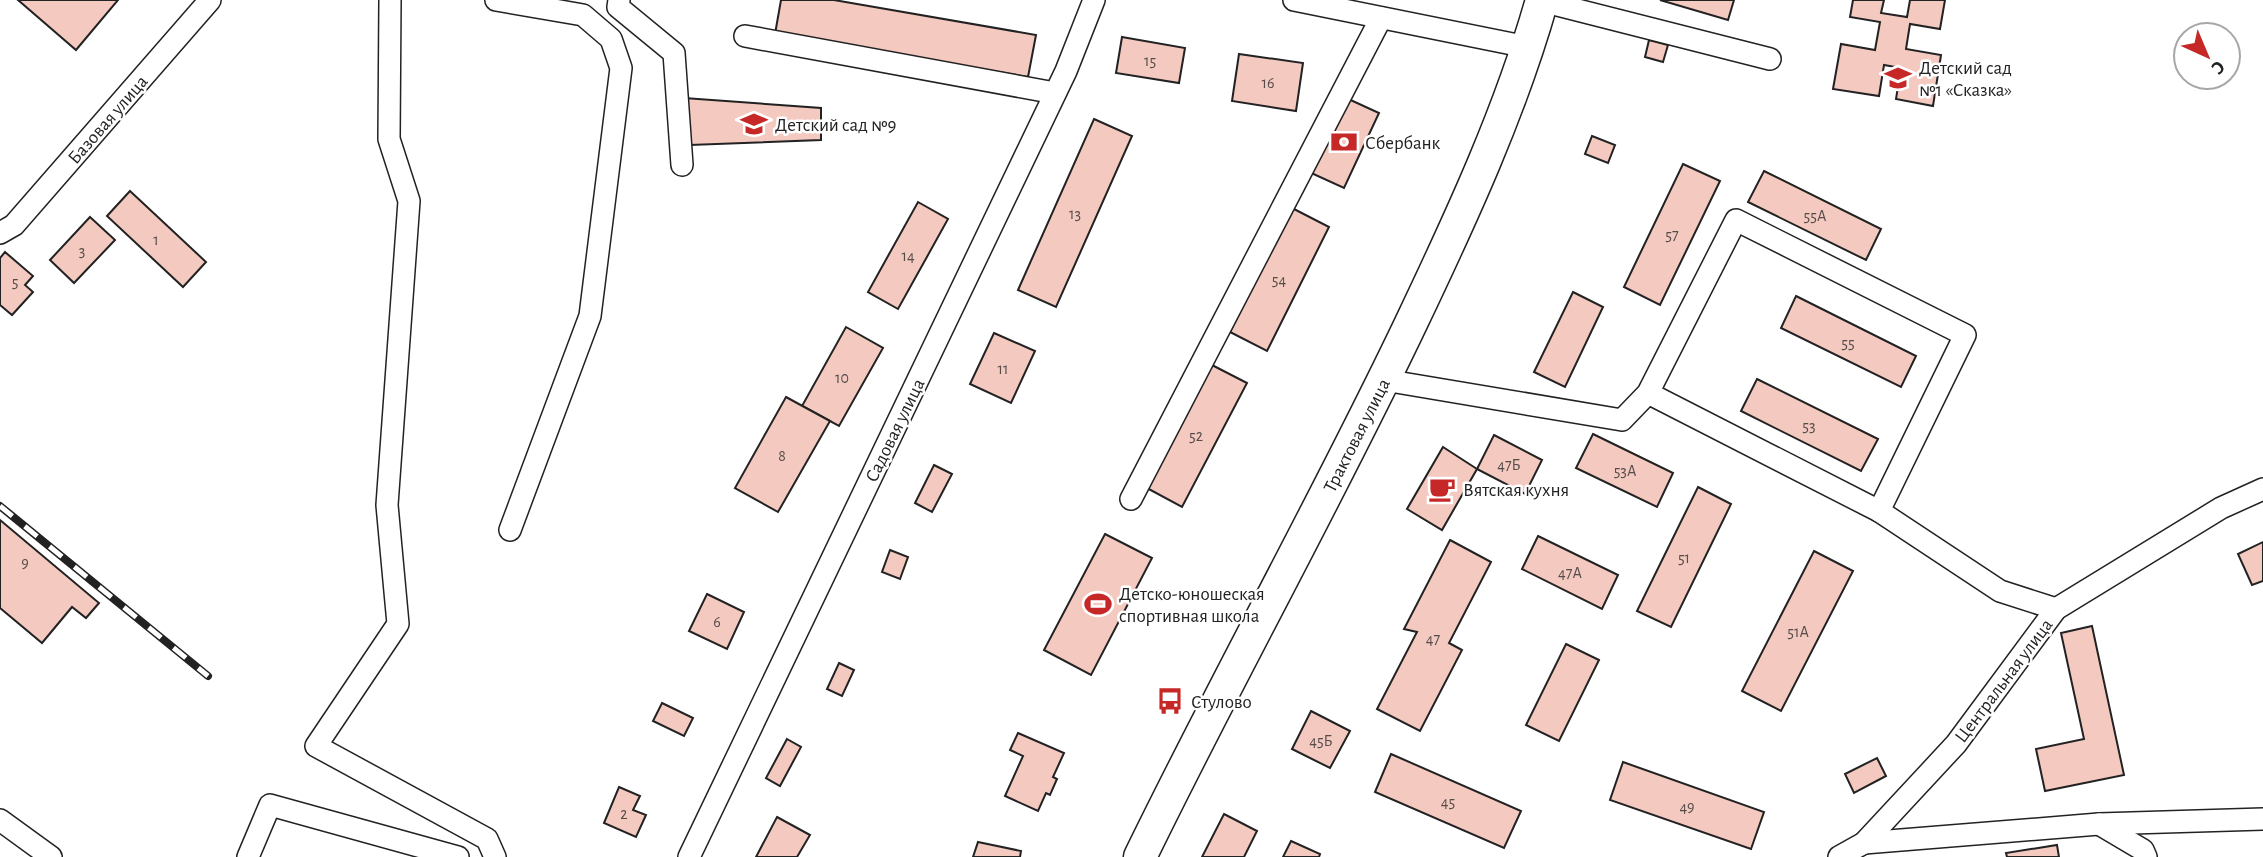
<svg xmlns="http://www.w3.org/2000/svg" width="2263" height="857" font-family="'Alegreya Sans',sans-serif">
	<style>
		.building { fill: #f3c9c0; stroke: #222; stroke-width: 2 }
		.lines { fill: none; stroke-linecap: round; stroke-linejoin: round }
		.minor-casing { stroke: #222; stroke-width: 24 }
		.highway-casing { stroke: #222; stroke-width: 35 }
		.minor { stroke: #fff; stroke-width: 21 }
		.highway { stroke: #fff; stroke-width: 32 }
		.rail-casing { stroke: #222; stroke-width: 8 }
		.rail { stroke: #fff; stroke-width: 5; stroke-dasharray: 16; stroke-linecap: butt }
		.labels { text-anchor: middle; stroke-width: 5; stroke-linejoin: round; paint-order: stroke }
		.number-label { font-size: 16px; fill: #564c4a }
		.poi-label { font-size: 19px; fill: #222; stroke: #fff; text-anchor: start }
		.street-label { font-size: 19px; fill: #222; stroke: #fff }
	</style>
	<rect width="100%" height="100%" fill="#fff"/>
	<g class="building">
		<path d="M18,0H118L76,50Z"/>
		<path d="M781,0H834L1036,35L1028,77L775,34Z"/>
		<path d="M1660,0H1734L1728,20Z"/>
		<path d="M1853,0H1884L1881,13L1907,17L1910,0H1945L1940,29L1910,24L1906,49L1941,55L1933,106L1896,99L1901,68L1884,65L1879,96L1833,89L1841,44L1875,50L1880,22L1850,17Z"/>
		<path d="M1122,37L1185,48L1179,83L1116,73Z"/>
		<path d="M1649,40L1668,45L1663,62L1645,57Z"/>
		<path d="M1239,54L1303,63L1296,111L1232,101Z"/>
		<path d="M1344,97L1379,113L1344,188L1309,172Z"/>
		<path d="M684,98L821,108V140L690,145Z"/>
		<path d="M1094,119L1132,136L1056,307L1018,290Z"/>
		<path d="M1592,136L1615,145L1608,163L1585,154Z"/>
		<path d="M1683,164L1720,181L1660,305L1624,287Z"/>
		<path d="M1764,171L1881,229L1866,260L1748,202Z"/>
		<path d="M130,191L206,262L183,287L107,216Z"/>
		<path d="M918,202L948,219L898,309L868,292Z"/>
		<path d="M1292,208L1329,227L1267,351L1230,332Z"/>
		<path d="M90,217L115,240L74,283L50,260Z"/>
		<path d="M5,252L33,276L25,285L33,292L12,315L0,305V258Z"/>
		<path d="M1573,292L1603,307L1565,387L1534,372Z"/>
		<path d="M1796,296L1916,356L1901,387L1781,328Z"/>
		<path d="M846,327L883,348L839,426L802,406Z"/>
		<path d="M994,333L1035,351L1011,403L970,384Z"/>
		<path d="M1210,364L1247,383L1182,507L1145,487Z"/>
		<path d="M1757,379L1878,439L1861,471L1741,411Z"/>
		<path d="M786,397L830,421L778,512L735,488Z"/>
		<path d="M1593,434L1673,473L1657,507L1576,468Z"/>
		<path d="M1494,435L1542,460L1525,494L1477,469Z"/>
		<path d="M1443,447L1477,469L1442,530L1407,509Z"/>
		<path d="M934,465L952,474L932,512L915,503Z"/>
		<path d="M1698,487L1731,504L1671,627L1637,611Z"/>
		<path d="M0,520L99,603L86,618L72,607L42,643L0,608Z"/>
		<path d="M1105,534L1152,558L1091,675L1044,650Z"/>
		<path d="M1538,536L1618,575L1602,609L1522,569Z"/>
		<path d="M1450,540L1491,562L1449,643L1462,650L1420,731L1377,709L1417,632L1404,629Z"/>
		<path d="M2263,542V581L2252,585L2238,554Z"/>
		<path d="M890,550L908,557L900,579L882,572Z"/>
		<path d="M1814,551L1853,571L1781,711L1742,691Z"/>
		<path d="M707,594L744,612L727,649L689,631Z"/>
		<path d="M2092,626L2124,775L2045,791L2036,749L2084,739L2061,633Z"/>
		<path d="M1566,644L1599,660L1559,741L1526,725Z"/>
		<path d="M839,663L854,670L842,696L827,689Z"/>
		<path d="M662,703L693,718L684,736L653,721Z"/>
		<path d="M1311,711L1350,731L1330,768L1292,749Z"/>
		<path d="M1018,733L1064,753L1053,777L1057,779L1050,795L1046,793L1038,811L1005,796L1023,756L1010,750Z"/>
		<path d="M787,739L801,747L780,786L766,778Z"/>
		<path d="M1391,754L1521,811L1504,848L1375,792Z"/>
		<path d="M1877,758L1886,776L1854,793L1845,774Z"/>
		<path d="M1623,762L1764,812L1751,849L1610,800Z"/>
		<path d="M619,787L640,796L633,810L646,815L636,837L604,823Z"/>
		<path d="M1224,814L1257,831L1244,857H1202Z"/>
		<path d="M777,817L810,835L797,857H756Z"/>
		<path d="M1291,841L1320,854L1319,857H1283Z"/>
		<path d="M978,842L1021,851L1020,857H973Z"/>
		<path d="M2057,845L2059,857H2007L2006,853Z"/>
	</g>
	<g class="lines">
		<defs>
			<g id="minor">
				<path d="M390,0L389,139L409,201L387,505L398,624L316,746L487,839L495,857"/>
				<path d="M496,0L583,15L611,39L621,68L590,316L510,530"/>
				<path d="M619,0L618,7L674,53L682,165"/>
				<path d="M1294,0L1527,47"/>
				<path d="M1542,1L1770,59"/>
				<path d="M745,36L1055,93"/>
				<path d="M0,233L14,225L210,0"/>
				<path d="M1384,380L1622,420L1648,393L1736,220L1965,335L1879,511L1648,393"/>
				<path d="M1131,499L1381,18"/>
				<path d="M1879,511L2000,591L2056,609"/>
				<path d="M0,820L51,857"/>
				<path d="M2099,824L2143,850L2146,857"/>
				<path d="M1864,843L2099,824L2263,819"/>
				<path d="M248,857L270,805L458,857"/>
				<path d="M689,857L1066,71L1094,0"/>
				<path d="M1839,857L1864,843L1956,744L2056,609L2221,508L2263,489"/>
			</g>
			<path id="highway" d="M1140,857C1228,676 1327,500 1413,319C1462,216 1511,110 1542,0"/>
		</defs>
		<use href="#minor" class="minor-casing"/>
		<use href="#highway" class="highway-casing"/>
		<use href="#minor" class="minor"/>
		<use href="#highway" class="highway"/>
		<defs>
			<path id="rail" d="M0,506L208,676"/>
		</defs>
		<use href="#rail" class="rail-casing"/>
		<use href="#rail" class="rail"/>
	</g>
	<defs>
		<symbol id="school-bare" viewBox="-9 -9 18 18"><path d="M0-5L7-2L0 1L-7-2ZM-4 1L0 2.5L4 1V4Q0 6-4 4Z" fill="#c62828" stroke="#fff" stroke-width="2.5" paint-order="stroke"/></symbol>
		<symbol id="bank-bare" viewBox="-9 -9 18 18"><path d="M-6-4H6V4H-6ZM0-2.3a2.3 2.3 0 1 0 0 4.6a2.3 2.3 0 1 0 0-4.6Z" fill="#c62828" stroke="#fff" stroke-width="2.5" paint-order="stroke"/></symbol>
		<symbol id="cafe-bare" viewBox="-9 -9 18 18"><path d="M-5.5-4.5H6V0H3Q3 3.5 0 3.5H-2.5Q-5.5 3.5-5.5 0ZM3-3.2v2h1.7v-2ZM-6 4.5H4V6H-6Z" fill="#c62828" stroke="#fff" stroke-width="2.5" paint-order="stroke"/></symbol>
		<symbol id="stadium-bare" viewBox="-9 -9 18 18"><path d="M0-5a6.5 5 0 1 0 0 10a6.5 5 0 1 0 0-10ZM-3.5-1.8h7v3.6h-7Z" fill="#c62828" stroke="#fff" stroke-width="2.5" paint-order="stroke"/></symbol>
		<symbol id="bus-bare" viewBox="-9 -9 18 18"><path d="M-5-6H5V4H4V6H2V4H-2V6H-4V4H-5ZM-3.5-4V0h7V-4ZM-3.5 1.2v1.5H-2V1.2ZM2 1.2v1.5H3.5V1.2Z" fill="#c62828" stroke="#fff" stroke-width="2.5" paint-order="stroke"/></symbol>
	</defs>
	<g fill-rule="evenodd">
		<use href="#school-bare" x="1879" y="59" width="38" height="38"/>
		<use href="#school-bare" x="735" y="105" width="38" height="38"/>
		<use href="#bank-bare" x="1325" y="123" width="38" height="38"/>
		<use href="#cafe-bare" x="1423" y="470" width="38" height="38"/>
		<use href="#stadium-bare" x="1079" y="585" width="38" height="38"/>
		<use href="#bus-bare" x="1151" y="682" width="38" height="38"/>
	</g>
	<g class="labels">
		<g class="number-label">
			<text x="1150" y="66">15</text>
			<text x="1268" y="88">16</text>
			<text x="1075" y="219">13</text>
			<text x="1815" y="221">55А</text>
			<text x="1672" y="240">57</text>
			<text x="156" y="245">1</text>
			<text x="82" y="256">3</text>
			<text x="908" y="261">14</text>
			<text x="1279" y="285">54</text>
			<text x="15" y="287">5</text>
			<text x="1848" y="348">55</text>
			<text x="1003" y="374">11</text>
			<text x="842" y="383">10</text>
			<text x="1809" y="431">53</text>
			<text x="1196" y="441">52</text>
			<text x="782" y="461">8</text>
			<text x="1509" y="470">47Б</text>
			<text x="1625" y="476">53А</text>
			<text x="1684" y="563">51</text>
			<text x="25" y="568">9</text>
			<text x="1570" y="578">47А</text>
			<text x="717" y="627">6</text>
			<text x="1798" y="637">51А</text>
			<text x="1433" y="644">47</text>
			<text x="1321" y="746">45Б</text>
			<text x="1448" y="807">45</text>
			<text x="1687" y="812">49</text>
			<text x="624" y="819">2</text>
		</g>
		<g class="poi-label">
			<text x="1919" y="74">Детский сад<tspan x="1919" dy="22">№1 «Сказка»</tspan></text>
			<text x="775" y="131">Детский сад №9</text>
			<text x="1365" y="149">Сбербанк</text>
			<text x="1463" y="496">Вятская кухня</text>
			<text x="1119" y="600">Детско-юношеская<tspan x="1119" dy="22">спортивная школа</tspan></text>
			<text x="1191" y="708">Стулово</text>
		</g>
		<g class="street-label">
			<text transform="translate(107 119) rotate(-49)" y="7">Базовая улица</text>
			<text transform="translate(894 430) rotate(-64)" y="7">Садовая улица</text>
			<text transform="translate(1356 435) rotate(-63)" y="7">Трактовая улица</text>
			<text transform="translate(2003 680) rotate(-53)" y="7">Центральная улица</text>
		</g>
	</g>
	<g transform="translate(2207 56) rotate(136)"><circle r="33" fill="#ffffff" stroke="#a7a7a7" stroke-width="2"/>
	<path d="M0-5L12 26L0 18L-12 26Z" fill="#c62828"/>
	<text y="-10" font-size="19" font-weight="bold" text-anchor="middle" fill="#222222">С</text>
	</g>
</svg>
